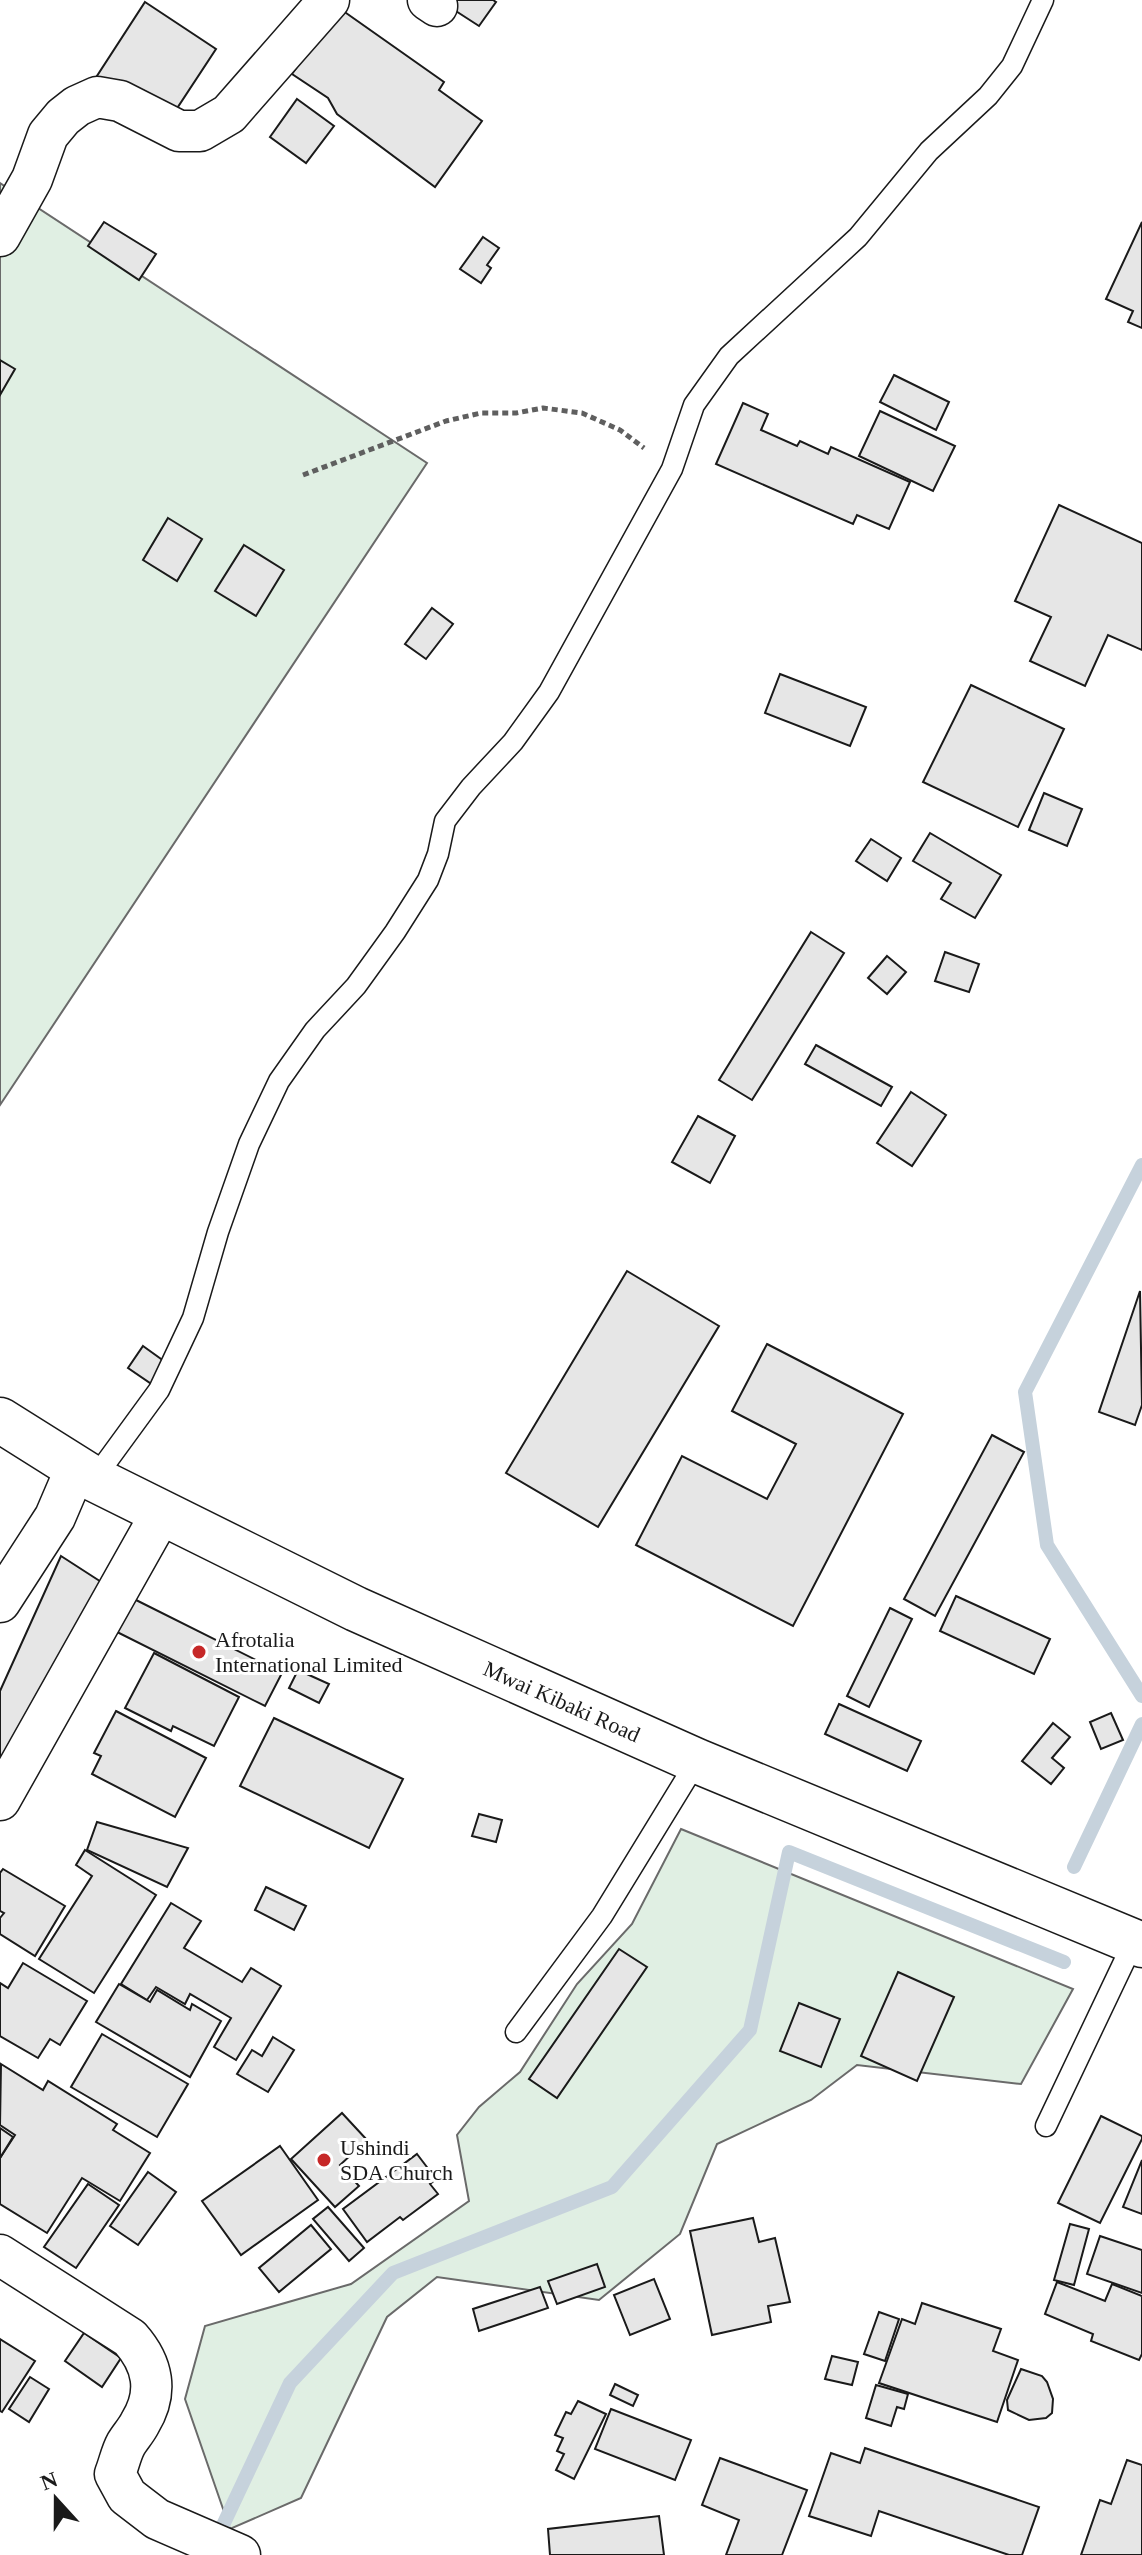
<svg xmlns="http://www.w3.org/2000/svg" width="1142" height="2555" font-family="'Times New Roman',serif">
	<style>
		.green { fill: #e0efe3; stroke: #6a6a6a; stroke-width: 2 }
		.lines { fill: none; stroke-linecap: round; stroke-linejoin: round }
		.stream { stroke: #c6d2dc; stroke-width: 14 }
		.building { fill: #e6e6e6; stroke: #1a1a1a; stroke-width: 2 }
		.lane-casing { stroke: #1a1a1a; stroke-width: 23 }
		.street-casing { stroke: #1a1a1a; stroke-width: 43 }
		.primary-casing { stroke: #1a1a1a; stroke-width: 47 }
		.path { stroke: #5f5f5f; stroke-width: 5; stroke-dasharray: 6 4; stroke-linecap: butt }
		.lane { stroke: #fff; stroke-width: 20 }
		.street { stroke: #fff; stroke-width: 40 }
		.primary { stroke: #fff; stroke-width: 44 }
		.poi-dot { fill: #c62828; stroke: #fff; stroke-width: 3 }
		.labels { text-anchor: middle; stroke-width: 6; stroke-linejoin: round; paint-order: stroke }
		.poi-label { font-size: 22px; fill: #1a1a1a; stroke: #fff; text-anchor: start }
		.street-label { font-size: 22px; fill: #1a1a1a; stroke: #fff }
	</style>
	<rect width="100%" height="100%" fill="#fff"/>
	<g class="green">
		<path d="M0,183L427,463L0,1105Z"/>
		<path d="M681,1829L1073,1989L1021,2084L857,2065L811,2100L717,2144L680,2234L599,2300L437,2277L387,2317L301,2498L230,2529L185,2399L205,2326L351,2284L469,2201L457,2135L479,2107L520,2072L577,1984L632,1924Z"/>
	</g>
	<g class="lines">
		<g class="stream">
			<path d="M1142,1165L1025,1392L1047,1545L1142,1696"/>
			<path d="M1074,1867L1142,1724"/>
			<path d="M216,2540L290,2383L393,2273L612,2187L750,2030L789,1852L1064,1962"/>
		</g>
	</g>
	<g class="building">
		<path d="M448,0H493L496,2L479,26L445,4Z"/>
		<path d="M145,2L216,49L166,125L95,79Z"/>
		<path d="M339,8L444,82L439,90L482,121L435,187L337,114L328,98L292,74Z"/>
		<path d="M297,99L334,126L306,163L270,137Z"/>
		<path d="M104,222L156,254L139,280L88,246Z"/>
		<path d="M1142,222V328L1128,322L1133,311L1106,299Z"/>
		<path d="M483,237L499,248L487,265L491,268L481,283L460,269Z"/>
		<path d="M0,360L15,369L0,395Z"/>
		<path d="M894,375L949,402L936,430L880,402Z"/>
		<path d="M743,403L768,414L761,430L797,446L800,441L828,454L831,447L910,482L889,529L857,515L853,524L716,464Z"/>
		<path d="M880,411L955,446L933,491L859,456Z"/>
		<path d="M1059,505L1142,543V650L1108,635L1085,686L1030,661L1051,617L1015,601Z"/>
		<path d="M168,518L202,539L177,581L143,560Z"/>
		<path d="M244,545L284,570L256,616L215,591Z"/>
		<path d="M432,608L453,624L426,659L405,644Z"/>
		<path d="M780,674L866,707L850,746L765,713Z"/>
		<path d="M971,685L1064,729L1018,827L923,782Z"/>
		<path d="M1044,793L1082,809L1067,846L1029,830Z"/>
		<path d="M930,833L1001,875L975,918L941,899L951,883L913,861Z"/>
		<path d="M871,839L901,858L887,881L856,861Z"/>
		<path d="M811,932L844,953L752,1100L719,1080Z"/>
		<path d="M945,952L979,964L969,992L935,981Z"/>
		<path d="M887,956L906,972L887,994L868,978Z"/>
		<path d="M816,1045L892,1087L881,1106L805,1064Z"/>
		<path d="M911,1092L946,1115L912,1166L877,1143Z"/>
		<path d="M698,1116L735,1136L710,1183L672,1162Z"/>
		<path d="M627,1271L719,1326L598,1527L506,1473Z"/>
		<path d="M1140,1291L1142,1405L1135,1425L1099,1412Z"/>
		<path d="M767,1344L903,1414L793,1626L636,1545L682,1456L767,1499L796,1444L732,1411Z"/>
		<path d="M143,1346L168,1364L153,1385L128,1368Z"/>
		<path d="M992,1435L1024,1452L935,1616L904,1599Z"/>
		<path d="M61,1556L109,1587L0,1784V1691Z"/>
		<path d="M956,1596L1050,1639L1034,1674L940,1631Z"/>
		<path d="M134,1599L282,1673L265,1706L117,1632Z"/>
		<path d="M890,1608L912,1619L869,1707L847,1696Z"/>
		<path d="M154,1653L239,1697L214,1746L173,1726L171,1731L125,1708Z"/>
		<path d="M298,1670L329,1684L319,1703L289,1688Z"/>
		<path d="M839,1704L921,1741L907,1771L825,1734Z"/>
		<path d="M116,1711L206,1758L175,1817L92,1774L101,1756L94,1753Z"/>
		<path d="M1111,1713L1123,1740L1101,1749L1090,1722Z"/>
		<path d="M274,1718L403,1779L369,1848L240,1786Z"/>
		<path d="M1053,1723L1070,1737L1052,1758L1064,1768L1051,1784L1022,1761Z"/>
		<path d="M479,1814L502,1820L496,1842L472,1836Z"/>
		<path d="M97,1822L188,1848L167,1887L87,1850Z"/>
		<path d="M85,1850L156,1895L94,1993L39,1959L92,1876L76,1865Z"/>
		<path d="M3,1869L65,1906L35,1956L0,1934V1918L4,1913L0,1911V1873Z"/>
		<path d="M266,1887L306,1906L294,1930L255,1910Z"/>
		<path d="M171,1903L201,1921L184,1948L242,1982L251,1968L281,1986L236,2060L214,2047L231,2018L190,1994L185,2004L156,1987L147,2000L121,1984Z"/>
		<path d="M619,1949L647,1967L557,2098L529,2079Z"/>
		<path d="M23,1963L87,2001L60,2045L50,2039L38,2058L0,2036V1983L8,1988Z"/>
		<path d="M898,1972L954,1997L917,2081L861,2056Z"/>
		<path d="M119,1984L150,2002L157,1990L190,2010L192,2004L221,2021L190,2077L96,2022Z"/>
		<path d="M799,2003L840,2019L821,2067L780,2051Z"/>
		<path d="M102,2034L188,2084L157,2137L71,2087Z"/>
		<path d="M273,2037L294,2050L268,2092L237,2074L252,2050L262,2056Z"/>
		<path d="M1,2064L43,2090L48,2081L117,2124L113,2130L150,2153L120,2201L82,2178L47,2233L0,2204V2158L15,2135L0,2125Z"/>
		<path d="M342,2113L367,2140L340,2165L359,2186L335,2207L291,2159Z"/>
		<path d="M1101,2116L1142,2136V2139L1100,2223L1058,2203Z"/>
		<path d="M0,2128L13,2137L0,2158Z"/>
		<path d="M280,2146L318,2200L241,2255L202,2201Z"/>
		<path d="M417,2154L436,2179L430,2184L438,2194L403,2220L400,2217L367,2242L343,2209Z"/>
		<path d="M1142,2160V2214L1123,2207Z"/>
		<path d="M148,2172L176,2192L138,2245L110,2226Z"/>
		<path d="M88,2184L119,2205L76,2268L44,2247Z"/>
		<path d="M328,2207L364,2248L349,2261L313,2219Z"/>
		<path d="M753,2218L759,2242L775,2238L790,2302L768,2306L771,2322L712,2335L690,2231Z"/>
		<path d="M1070,2224L1089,2229L1074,2285L1054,2280Z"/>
		<path d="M311,2225L331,2249L279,2292L259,2268Z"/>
		<path d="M1100,2236L1142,2250V2293L1087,2274Z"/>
		<path d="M597,2264L605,2287L557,2304L548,2281Z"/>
		<path d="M654,2279L670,2319L630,2335L614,2295Z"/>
		<path d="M1057,2282L1105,2301L1112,2284L1142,2296V2354L1139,2360L1091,2341L1093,2334L1045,2314Z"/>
		<path d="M540,2287L548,2308L479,2331L473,2309Z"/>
		<path d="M922,2303L1001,2329L993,2351L1018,2360L997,2422L879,2383L902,2319L915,2324Z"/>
		<path d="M879,2312L899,2319L885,2361L864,2354Z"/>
		<path d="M84,2333L121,2358L102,2387L65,2361Z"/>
		<path d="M0,2339L35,2361L2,2412L0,2411Z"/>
		<path d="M832,2356L858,2362L852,2385L825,2379Z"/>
		<path d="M1021,2369L1042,2376L1047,2382L1053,2399L1052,2413L1046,2418L1029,2420L1008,2410L1007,2400Z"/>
		<path d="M30,2377L49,2389L29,2422L9,2409Z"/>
		<path d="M615,2384L638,2395L633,2406L610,2395Z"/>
		<path d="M876,2385L908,2394L904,2409L897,2407L891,2426L866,2418Z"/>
		<path d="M578,2401L606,2414L574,2479L556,2470L564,2454L557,2451L563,2438L555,2435L566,2412L571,2414Z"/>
		<path d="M611,2409L691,2440L675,2480L595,2449Z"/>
		<path d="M865,2448L1039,2507L1022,2555H1009L879,2511L871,2536L809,2516L831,2453L860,2463Z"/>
		<path d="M720,2458L807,2490L782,2555H726L739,2520L702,2505Z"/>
		<path d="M1127,2460L1142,2465V2555H1081L1100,2500L1111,2504Z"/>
		<path d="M659,2516L664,2555H550L548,2529Z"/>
	</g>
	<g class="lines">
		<defs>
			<g id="lane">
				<path d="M94,1479L159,1390L193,1318L218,1232L249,1144L279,1081L315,1030L356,986L395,932L428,880L438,854L445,821L471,787L513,742L549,692L672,469L694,405L729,356L858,237L929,151L988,96L1012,66L1043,0"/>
				<path d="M516,2032L602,1916L697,1761"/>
				<path d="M1046,2126L1134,1941"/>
			</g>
			<g id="street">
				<path d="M428,0L437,6"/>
				<path d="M0,236L32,179L48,135L63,117L77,106L97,97L120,101L179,131H200L229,114L329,0"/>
				<path d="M0,1602L55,1517L76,1468"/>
				<path d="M0,1800L162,1512"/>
				<path d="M0,2255L130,2338C153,2364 159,2392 140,2423C136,2431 130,2437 126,2444C121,2453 119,2464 115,2474L127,2496L157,2519L240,2555"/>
			</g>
			<path id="primary" d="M0,1420L94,1479L356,1609L697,1761L1142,1945"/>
		</defs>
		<use href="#lane" class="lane-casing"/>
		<use href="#street" class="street-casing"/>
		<use href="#primary" class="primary-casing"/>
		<path class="path" d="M303,475L446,421L481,413H516L543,408L582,413L620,430L644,448"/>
		<use href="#lane" class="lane"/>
		<use href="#street" class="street"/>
		<use href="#primary" class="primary"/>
	</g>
	<g class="poi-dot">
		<circle cx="199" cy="1652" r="8"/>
		<circle cx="324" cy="2160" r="8"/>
	</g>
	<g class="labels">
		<g class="poi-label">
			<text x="215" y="1647">Afrotalia<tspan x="215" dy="25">International Limited</tspan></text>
			<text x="340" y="2155">Ushindi<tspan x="340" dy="25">SDA Church</tspan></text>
		</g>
		<g class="street-label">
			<text transform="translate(562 1701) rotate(24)" y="8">Mwai Kibaki Road</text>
		</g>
	</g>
	<g transform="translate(56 2499) rotate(339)" stroke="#ffffff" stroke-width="6" paint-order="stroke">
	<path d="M0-6L14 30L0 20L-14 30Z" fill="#1a1a1a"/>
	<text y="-12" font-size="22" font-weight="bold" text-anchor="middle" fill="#1a1a1a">N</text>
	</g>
</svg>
